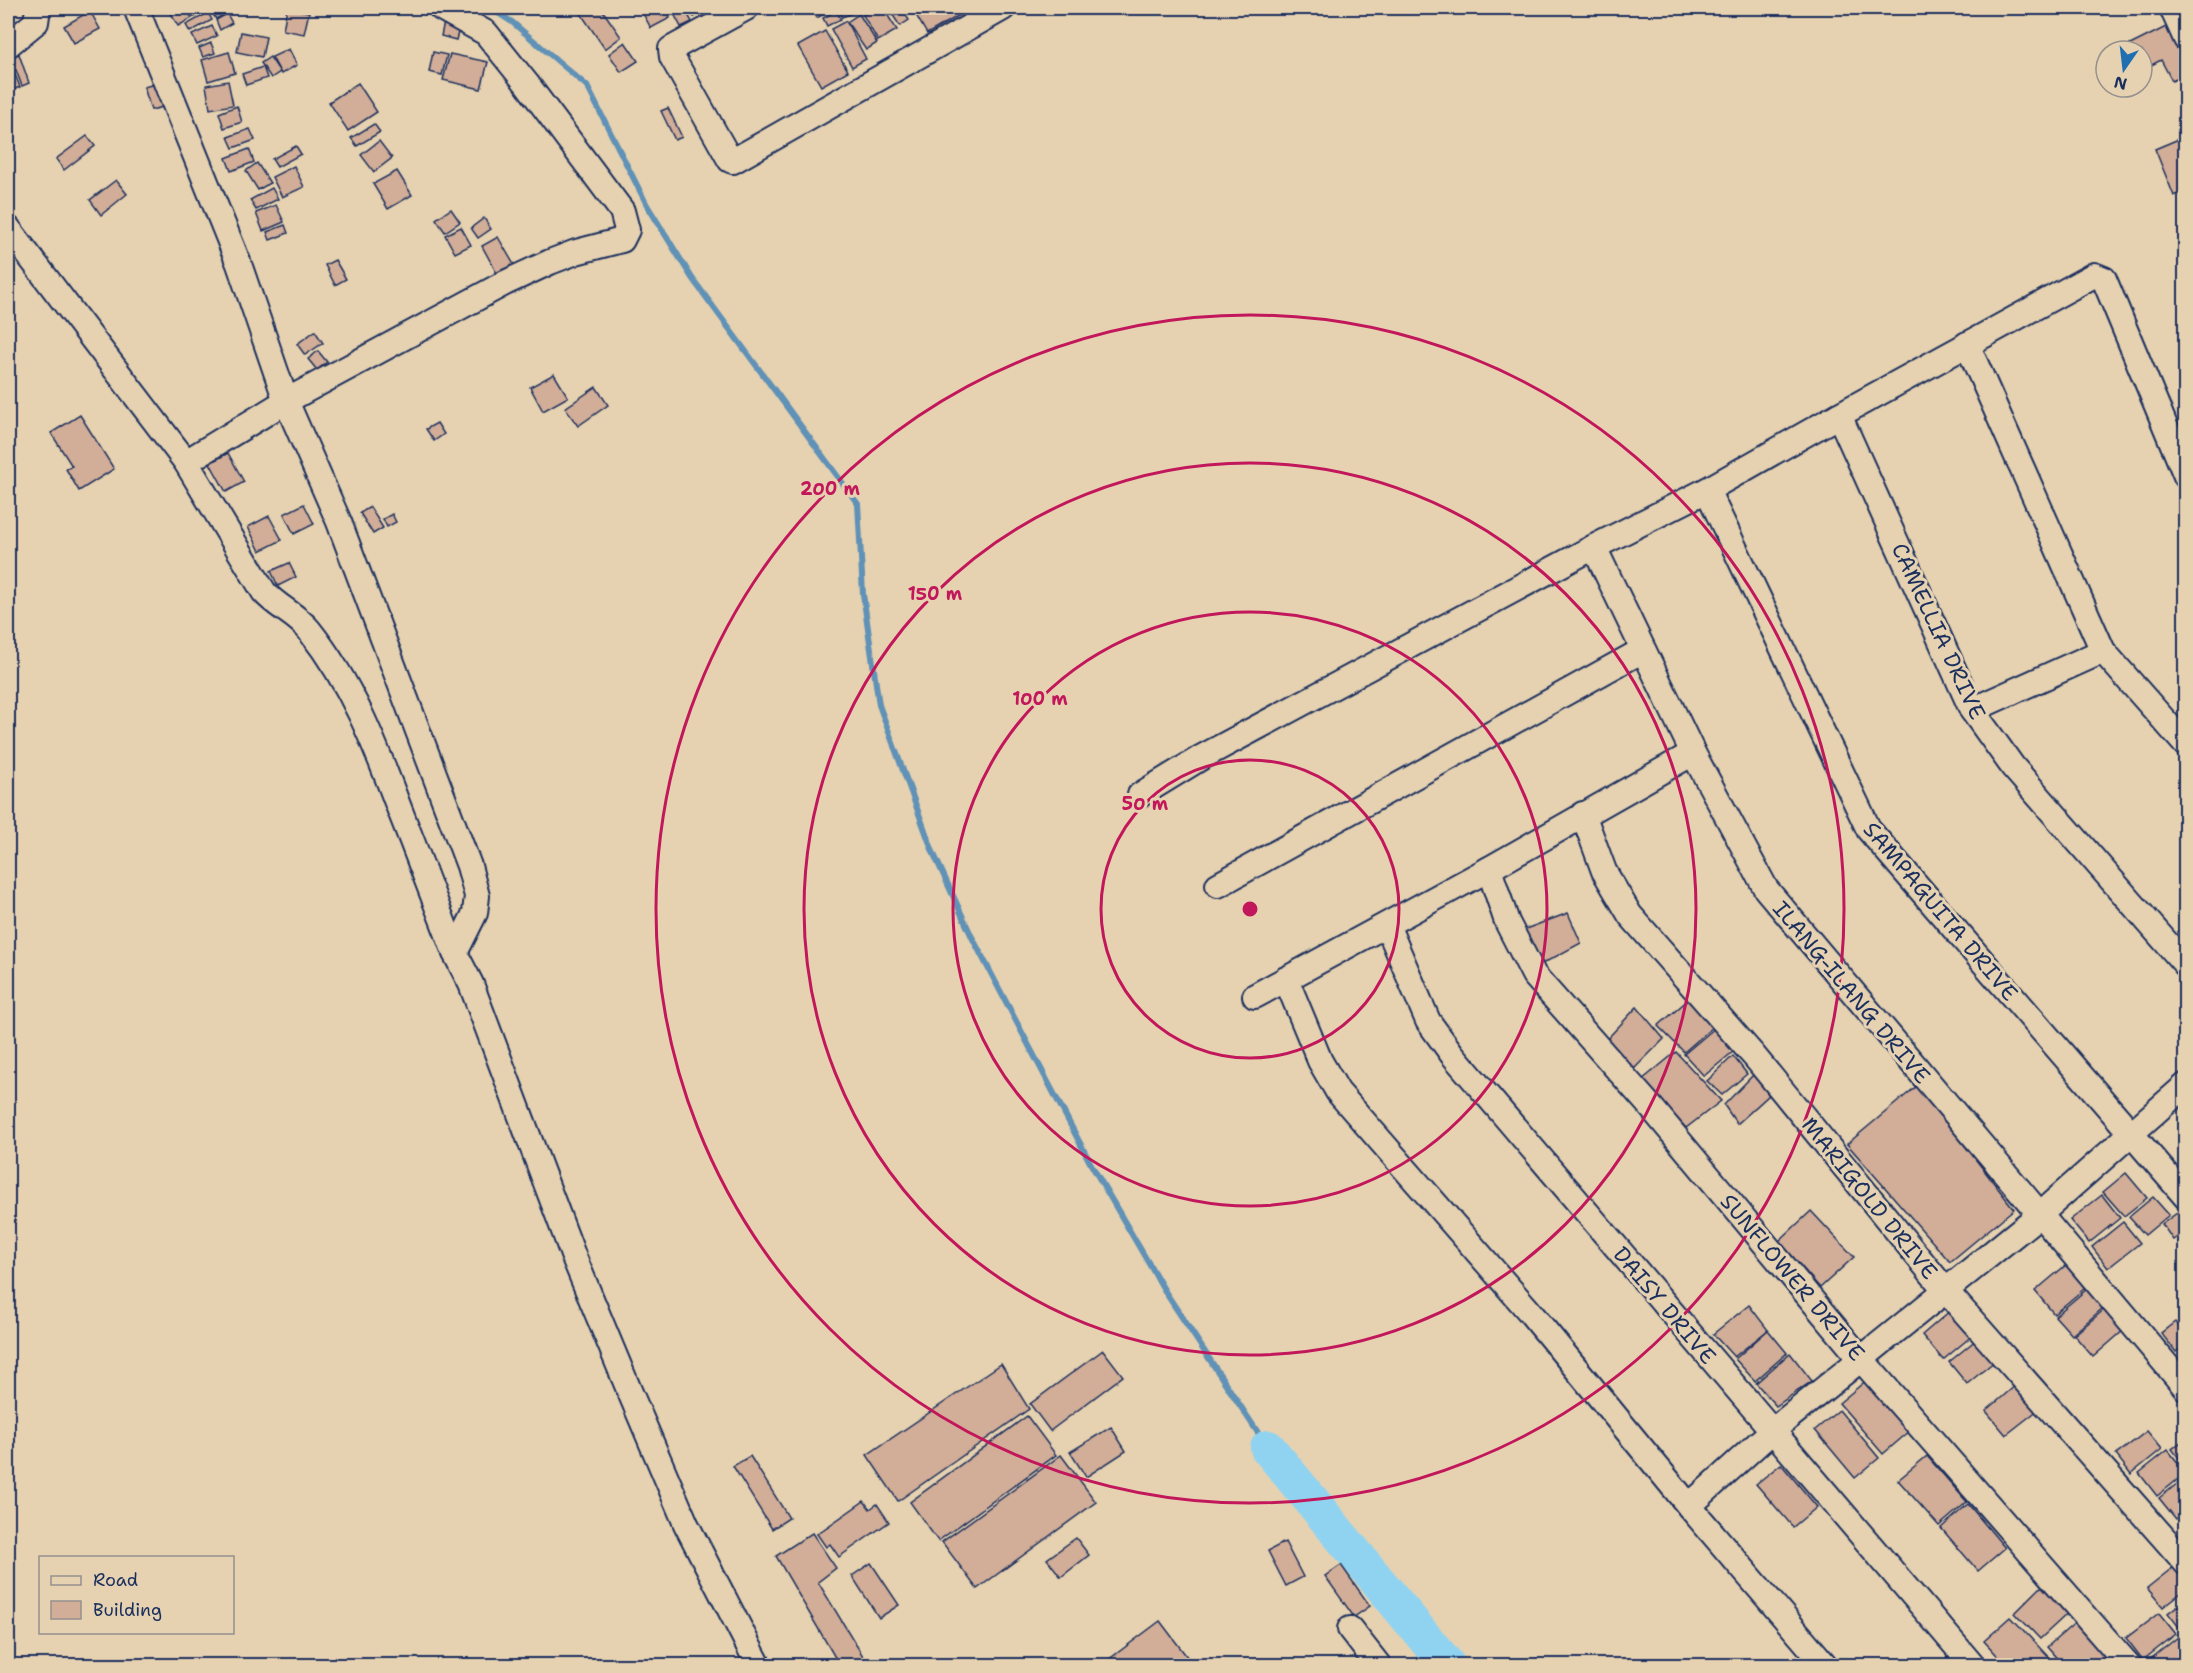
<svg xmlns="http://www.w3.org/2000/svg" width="2193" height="1673" font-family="'Shantell Sans',sans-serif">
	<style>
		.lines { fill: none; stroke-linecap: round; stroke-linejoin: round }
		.stream { stroke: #6191b6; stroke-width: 6 }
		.river { stroke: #90d3f1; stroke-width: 36 }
		.building { fill: #d2ad97; stroke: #1b2f5e; stroke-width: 1.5 }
		.street-casing { stroke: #1b2f5e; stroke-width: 28 }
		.street { stroke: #e6d2b0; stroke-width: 24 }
		.ring { fill: none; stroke: #c2185b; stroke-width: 3 }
		.labels { text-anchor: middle; stroke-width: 6; stroke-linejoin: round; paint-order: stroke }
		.street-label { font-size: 22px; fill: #1b2f5e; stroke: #e6d2b0 }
		.centre { fill: #c2185b; stroke: #e6d2b0; stroke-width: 3 }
		.ring-label { font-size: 18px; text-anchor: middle; font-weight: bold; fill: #c2185b; stroke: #e6d2b0; stroke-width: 6; stroke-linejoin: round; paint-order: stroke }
	</style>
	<rect width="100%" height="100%" fill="#e6d2b0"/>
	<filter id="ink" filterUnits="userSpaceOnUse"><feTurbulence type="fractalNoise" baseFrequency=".0167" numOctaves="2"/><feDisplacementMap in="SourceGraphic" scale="12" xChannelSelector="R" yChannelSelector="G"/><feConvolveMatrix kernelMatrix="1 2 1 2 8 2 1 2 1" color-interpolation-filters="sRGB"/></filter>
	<g filter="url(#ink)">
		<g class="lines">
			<path class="stream" d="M490,8L512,22L587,86L647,205L692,278L858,504L863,594L879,705L933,852L972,937L1092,1166L1166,1293L1268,1448"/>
			<path class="river" d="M1268,1448L1448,1666"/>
		</g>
		<g class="building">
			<path d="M179,8H186L192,18L178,26L170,12Z"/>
			<path d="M190,8H208L210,10L194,17Z"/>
			<path d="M217,8H224L227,13L216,19L211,11Z"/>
			<path d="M287,8L309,12L304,34L283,30Z"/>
			<path d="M577,8H601L621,37L605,49Z"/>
			<path d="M645,8H664L670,18L651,28L641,10Z"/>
			<path d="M671,8H684L692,22L681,27Z"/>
			<path d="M687,8H710L694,17Z"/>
			<path d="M811,8H824L827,12L817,18Z"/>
			<path d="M827,8H834L841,19L827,26L823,18L831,14Z"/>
			<path d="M838,8H866L842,17Z"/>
			<path d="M875,8H883L897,30L878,41L863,15Z"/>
			<path d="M888,8H901L909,20L900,26Z"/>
			<path d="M912,8H962L965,12L927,34Z"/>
			<path d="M90,11L100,29L74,43L64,26Z"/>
			<path d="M208,13L212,20L190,32L186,25Z"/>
			<path d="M227,14L232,23L220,30L216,20Z"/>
			<path d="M859,14L877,43L866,50L847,22Z"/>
			<path d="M846,21L866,59L852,67L831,29Z"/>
			<path d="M444,22L460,25L456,40L441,36Z"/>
			<path d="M212,26L217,36L197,45L192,35Z"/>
			<path d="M2166,27L2186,65V74L2172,81L2161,60L2142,70V51H2118Z"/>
			<path d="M825,31L848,71L821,86L798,46Z"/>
			<path d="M241,32L266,37L262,57L237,52Z"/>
			<path d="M625,42L638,61L621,72L609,54Z"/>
			<path d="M211,43L215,53L203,57L199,48Z"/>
			<path d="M289,49L297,65L281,74L272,57Z"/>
			<path d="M229,52L235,73L208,81L202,60Z"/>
			<path d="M433,52L447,55L442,75L429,72Z"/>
			<path d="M19,54L29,83L22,86L16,70L8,73V58Z"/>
			<path d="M450,54L488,62L481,89L443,80Z"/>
			<path d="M270,57L280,72L271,78L261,63Z"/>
			<path d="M263,67L267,78L246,85L242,74Z"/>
			<path d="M14,72L20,87L8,92V75Z"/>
			<path d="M228,81L233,105L210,109L206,85Z"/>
			<path d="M159,83L167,106L151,110L144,87Z"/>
			<path d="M358,83L377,112L348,131L329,102Z"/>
			<path d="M237,106L242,122L224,128L219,113Z"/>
			<path d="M668,108L682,137L675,140L661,111Z"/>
			<path d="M374,124L380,132L357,146L351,138Z"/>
			<path d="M250,129L255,140L233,148L228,137Z"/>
			<path d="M87,136L95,146L64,170L56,159Z"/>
			<path d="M2186,136V191L2174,196L2155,149Z"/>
			<path d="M379,141L392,158L374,172L361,155Z"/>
			<path d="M296,146L301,154L277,167L272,159Z"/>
			<path d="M249,149L254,162L231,171L226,158Z"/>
			<path d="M257,163L270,183L258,190L246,171Z"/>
			<path d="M294,166L304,187L282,197L272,177Z"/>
			<path d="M397,171L412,195L388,209L373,184Z"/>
			<path d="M116,180L127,194L101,215L90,200Z"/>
			<path d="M272,188L278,199L256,210L250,200Z"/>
			<path d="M276,205L284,222L263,231L256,213Z"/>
			<path d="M451,209L460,222L445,232L436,219Z"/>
			<path d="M484,218L491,229L478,238L471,228Z"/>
			<path d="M285,225L288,233L270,240L267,232Z"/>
			<path d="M461,227L471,245L455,253L445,235Z"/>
			<path d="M498,237L517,270L500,279L482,246Z"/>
			<path d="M335,260L346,279L335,285L325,265Z"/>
			<path d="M315,331L323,343L305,355L297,344Z"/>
			<path d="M318,351L327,362L317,370L308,359Z"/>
			<path d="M554,374L568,397L543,411L530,387Z"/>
			<path d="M596,387L608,405L578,426L565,408Z"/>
			<path d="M80,415L114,469L79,491L66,469L72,466L51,433Z"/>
			<path d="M437,423L444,434L434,441L426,429Z"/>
			<path d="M228,453L244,482L226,492L210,463Z"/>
			<path d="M304,504L314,524L294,534L284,514Z"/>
			<path d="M370,507L383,528L373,534L360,513Z"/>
			<path d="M392,514L396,522L387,527L383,519Z"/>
			<path d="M269,516L282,540L260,551L248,527Z"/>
			<path d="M289,563L296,577L278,586L271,571Z"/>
			<path d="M1568,913L1581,943L1542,964L1523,930Z"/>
			<path d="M1690,998L1715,1025L1684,1052L1658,1026Z"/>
			<path d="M1637,1007L1664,1039L1633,1070L1606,1040Z"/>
			<path d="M1716,1027L1734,1051L1704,1076L1684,1054Z"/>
			<path d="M1676,1052L1721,1101L1686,1128L1642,1080Z"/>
			<path d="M1733,1056L1747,1074L1722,1095L1707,1081Z"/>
			<path d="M1755,1073L1769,1095L1737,1124L1724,1105Z"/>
			<path d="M1918,1085L2014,1209L1950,1262L1847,1144Z"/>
			<path d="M2126,1173L2147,1198L2124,1216L2103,1192Z"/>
			<path d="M2102,1195L2120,1218L2089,1243L2070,1220Z"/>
			<path d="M2153,1197L2169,1215L2145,1235L2129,1217Z"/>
			<path d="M1811,1211L1854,1257L1820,1288L1779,1241Z"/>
			<path d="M2177,1213L2186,1224V1231L2173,1240L2162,1224Z"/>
			<path d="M2123,1222L2140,1243L2108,1268L2092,1247Z"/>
			<path d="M2066,1265L2085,1288L2054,1314L2035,1291Z"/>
			<path d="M2087,1289L2103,1308L2072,1335L2055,1316Z"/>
			<path d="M1749,1305L1768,1330L1734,1357L1713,1334Z"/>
			<path d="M2106,1308L2124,1330L2093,1357L2074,1335Z"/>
			<path d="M1951,1310L1973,1335L1943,1360L1922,1335Z"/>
			<path d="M2175,1322L2186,1334V1344L2176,1352L2161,1333Z"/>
			<path d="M1768,1330L1787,1353L1755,1381L1735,1359Z"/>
			<path d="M1977,1339L1995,1361L1967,1384L1949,1362Z"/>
			<path d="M1103,1350L1123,1376L1050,1431L1030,1404Z"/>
			<path d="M1790,1353L1812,1381L1776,1406L1756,1383Z"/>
			<path d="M1001,1364L1029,1409L898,1501L867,1455Z"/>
			<path d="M1868,1379L1911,1430L1883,1454L1839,1403Z"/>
			<path d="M2016,1385L2038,1410L2006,1435L1986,1411Z"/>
			<path d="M1839,1410L1879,1458L1855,1478L1815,1430Z"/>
			<path d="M1027,1416L1056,1455L938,1541L910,1502Z"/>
			<path d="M1111,1427L1126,1451L1086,1477L1070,1452Z"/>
			<path d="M2147,1431L2162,1449L2131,1474L2116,1455Z"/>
			<path d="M2186,1438V1467L2172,1449Z"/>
			<path d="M2168,1450L2186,1473L2157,1496L2139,1473Z"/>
			<path d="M1061,1455L1096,1502L977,1589L942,1542Z"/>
			<path d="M750,1456L789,1518L772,1529L733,1466Z"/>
			<path d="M1927,1456L1967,1502L1939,1526L1898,1480Z"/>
			<path d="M1781,1464L1817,1507L1793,1527L1756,1484Z"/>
			<path d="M2186,1477V1512L2176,1519L2159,1498Z"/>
			<path d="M864,1501L870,1509L877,1504L889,1522L839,1557L830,1544L826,1547L817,1534Z"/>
			<path d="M1968,1504L2005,1548L1978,1571L1941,1528Z"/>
			<path d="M812,1533L836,1568L818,1582L869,1666H840L776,1556Z"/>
			<path d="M1076,1538L1089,1555L1061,1577L1047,1559Z"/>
			<path d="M1285,1542L1303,1577L1286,1586L1268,1551Z"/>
			<path d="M871,1563L899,1605L879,1618L852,1576Z"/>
			<path d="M1341,1565L1370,1606L1354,1617L1325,1576Z"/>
			<path d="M2176,1565L2186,1577V1589L2163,1607L2147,1588Z"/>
			<path d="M2042,1586L2068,1613L2040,1639L2015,1613Z"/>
			<path d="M2186,1599V1636L2168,1613Z"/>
			<path d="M2159,1613L2176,1634L2143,1660L2126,1638Z"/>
			<path d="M2011,1617L2053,1662L2049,1666H2007L1984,1641Z"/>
			<path d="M1160,1621L1194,1666H1100Z"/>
			<path d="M2077,1621L2116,1666H2058L2061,1663L2047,1647Z"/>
			<path d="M2178,1637L2186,1646V1665L2152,1666L2148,1661Z"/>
		</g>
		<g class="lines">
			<defs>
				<g id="street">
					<path d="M136,8L239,264L286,401L339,522L469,866L477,896L475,913L455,953"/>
					<path d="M746,8L671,49L672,57L730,160L733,161L1003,8"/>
					<path d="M2172,8L2186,39"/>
					<path d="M8,45L36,22L38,8"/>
					<path d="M8,228L186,462L264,592C277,607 296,614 309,630C352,684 375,744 399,808C418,856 436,904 455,953L471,984L573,1255L629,1390L686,1524L759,1666"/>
					<path d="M1967,344L2103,651L2186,745"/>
					<path d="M1839,415L1972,710L2013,767L2186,965"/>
					<path d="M186,462L286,401L505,283L550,262L576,252L622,240L627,230L622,211L527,84L486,33L441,8"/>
					<path d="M1707,490L1869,830L2186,1197"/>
					<path d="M1594,547L1693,753L1766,889L2186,1388"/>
					<path d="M1972,710L2103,651"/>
					<path d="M1140,795L1202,757L1594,547L1707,490L1839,415L2094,275L2104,279L2186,476"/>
					<path d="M1583,814L1604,871L1630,915L1754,1056L1946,1291L2186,1563"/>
					<path d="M1489,869L1507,922L1534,975L1650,1106L1861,1359L2129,1666"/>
					<path d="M1218,885L1643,650"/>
					<path d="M1387,925L1428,1021L1452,1054L1973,1666"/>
					<path d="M1286,979L1320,1061L1338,1092L1529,1311L1689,1506L1826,1666"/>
					<path d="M1255,996L1489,869L1693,753"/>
					<path d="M1689,1506L1772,1431L2039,1215L2186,1085"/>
					<path d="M1350,1629L1379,1666"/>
				</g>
			</defs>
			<use href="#street" class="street-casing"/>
			<use href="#street" class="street"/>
		</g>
	</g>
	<g class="ring">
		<circle cx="1250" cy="909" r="149"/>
		<circle cx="1250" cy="909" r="297"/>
		<circle cx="1250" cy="909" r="446"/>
		<circle cx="1250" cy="909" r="594"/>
	</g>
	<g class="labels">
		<g class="street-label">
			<text transform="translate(1939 631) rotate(65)" y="8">CAMELLIA DRIVE</text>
			<text transform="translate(1941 911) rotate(50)" y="8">SAMPAGUITA DRIVE</text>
			<text transform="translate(1852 992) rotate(50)" y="8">ILANG-ILANG DRIVE</text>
			<text transform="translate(1870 1198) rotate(51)" y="8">MARIGOLD DRIVE</text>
			<text transform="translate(1793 1277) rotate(50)" y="8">SUNFLOWER DRIVE</text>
			<text transform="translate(1665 1305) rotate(50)" y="8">DAISY DRIVE</text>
		</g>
	</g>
	<circle cx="1250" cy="909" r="9" class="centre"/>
	<g class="ring-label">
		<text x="830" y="495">200 m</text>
		<text x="935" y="600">150 m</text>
		<text x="1040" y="705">100 m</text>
		<text x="1145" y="810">50 m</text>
	</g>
	<rect width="2193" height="1673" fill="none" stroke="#e6d2b0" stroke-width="30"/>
	<rect x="15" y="15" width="2163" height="1643" fill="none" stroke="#1b2f5e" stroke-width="2" filter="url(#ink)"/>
	<rect x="39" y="1556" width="195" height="78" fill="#e6d2b0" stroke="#95918f" stroke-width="1.5"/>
	<rect x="51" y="1576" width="30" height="9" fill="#e6d2b0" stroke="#95918f" stroke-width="1.5"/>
	<text x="93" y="1586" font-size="18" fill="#1b2f5e">Road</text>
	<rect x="51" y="1601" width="30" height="18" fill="#d2ad97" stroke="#95918f" stroke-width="1.5"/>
	<text x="93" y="1616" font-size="18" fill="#1b2f5e">Building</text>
	<g transform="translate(2124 69) rotate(194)"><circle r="28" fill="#e6d2b0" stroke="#95918f" stroke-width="1.5"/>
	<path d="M0-4.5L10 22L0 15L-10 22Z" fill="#1f6fb2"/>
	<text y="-9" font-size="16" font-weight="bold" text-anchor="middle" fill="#1b2f5e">N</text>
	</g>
</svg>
